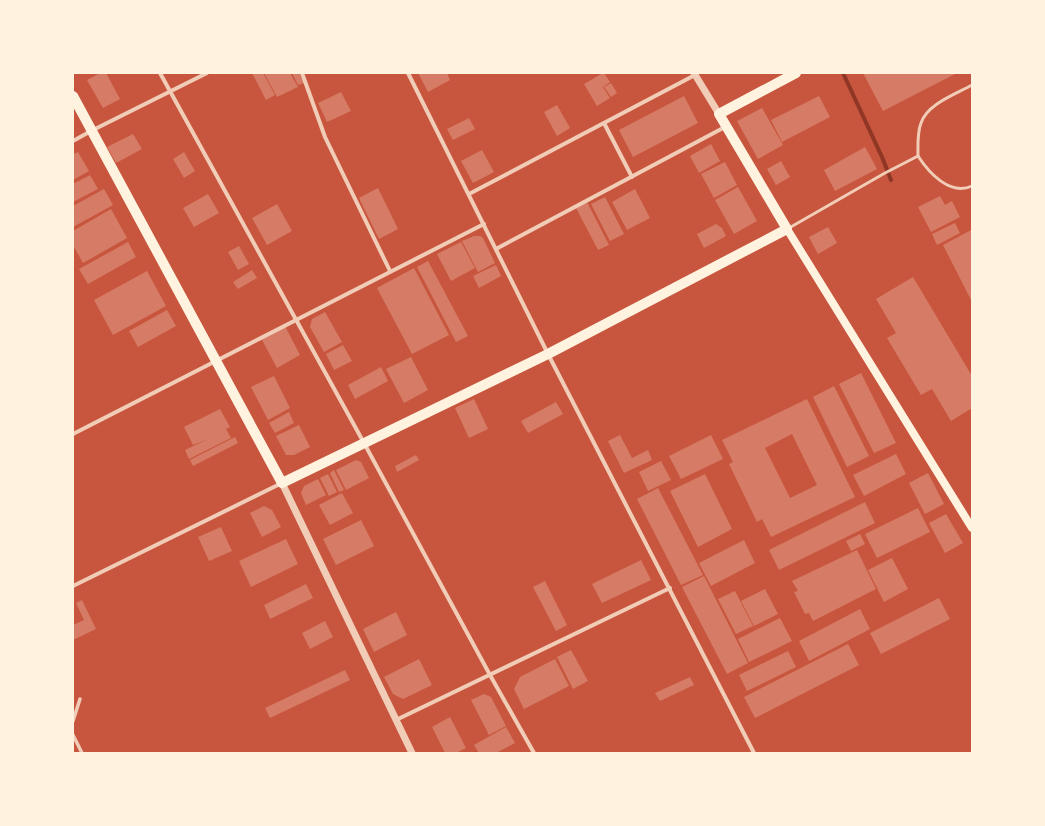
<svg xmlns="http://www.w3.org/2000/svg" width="1045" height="826" font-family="'Fira Sans',sans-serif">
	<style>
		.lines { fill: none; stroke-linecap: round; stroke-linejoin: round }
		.stream { stroke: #8f3625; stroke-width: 4 }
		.building { fill: #d67c66; fill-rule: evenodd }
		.service { stroke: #f1ccb7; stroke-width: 3 }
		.pedestrian { stroke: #f1ccb7; stroke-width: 3.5 }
		.minor { stroke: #f1ccb7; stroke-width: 4 }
		.tertiary { stroke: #f1ccb7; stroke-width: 7 }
		.secondary { stroke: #fff3e0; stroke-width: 8 }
		.primary { stroke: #fff3e0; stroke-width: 10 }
	</style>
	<rect width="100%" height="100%" fill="#c8553d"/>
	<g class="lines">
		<path class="stream" d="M843,73L882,157L891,180"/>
	</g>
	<g class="building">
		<path d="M100,73H106L120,99L103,108L87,80Z"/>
		<path d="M252,73H263L275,95L266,100Z"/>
		<path d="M264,73H290L298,87L277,97Z"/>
		<path d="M292,73H299L304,83L298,85Z"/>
		<path d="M418,73H447L450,80L428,92Z"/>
		<path d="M603,73H604L610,82L603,87L610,98L597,106L584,84Z"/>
		<path d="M863,73H957L883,111Z"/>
		<path d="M611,83L617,93L611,97L604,87Z"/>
		<path d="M341,92L351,111L327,122L318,103Z"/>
		<path d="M684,96L698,123L633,157L619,130Z"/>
		<path d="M819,96L830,117L782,142L771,120Z"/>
		<path d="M557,105L570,128L557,136L544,112Z"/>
		<path d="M762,108L783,145L758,159L737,121Z"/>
		<path d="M469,118L475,129L453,140L447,129Z"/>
		<path d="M133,134L142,149L116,163L107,147Z"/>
		<path d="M711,144L720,161L699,173L690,156Z"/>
		<path d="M865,147L877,169L835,191L824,170Z"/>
		<path d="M482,150L494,172L473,183L461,161Z"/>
		<path d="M78,152L89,171L73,180V154Z"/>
		<path d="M184,152L195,171L184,178L173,159Z"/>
		<path d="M781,161L790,177L776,185L767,169Z"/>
		<path d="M725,162L737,185L714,198L701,174Z"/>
		<path d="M90,175L98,189L73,202V184Z"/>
		<path d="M738,187L757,221L734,234L715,200Z"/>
		<path d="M378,188L398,229L379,239L359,198Z"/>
		<path d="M104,189L113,205L73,227V206Z"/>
		<path d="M635,189L650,218L627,230L612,202Z"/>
		<path d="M208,194L219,213L194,227L183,208Z"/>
		<path d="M940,196L945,205L952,201L960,217L931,232L918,207Z"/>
		<path d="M605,197L624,234L610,241L591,204Z"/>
		<path d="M587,202L609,245L598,250L576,208Z"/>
		<path d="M277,204L292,231L267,245L252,218Z"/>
		<path d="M111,209L127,238L83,263L73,245V231Z"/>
		<path d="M955,223L960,233L937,245L932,234Z"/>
		<path d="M716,224L722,228L726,236L704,248L697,234Z"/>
		<path d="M828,227L837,243L818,254L809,237Z"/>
		<path d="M971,230L972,231V302L943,245Z"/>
		<path d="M474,236H480L483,238L495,263L478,272L462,241Z"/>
		<path d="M128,242L136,257L88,284L79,269Z"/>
		<path d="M461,242L475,268L451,281L437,254Z"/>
		<path d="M239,246L249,264L238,270L228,252Z"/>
		<path d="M428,261L468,336L456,342L417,267Z"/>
		<path d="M496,265L501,276L479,288L473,276Z"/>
		<path d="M414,268L449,335L412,354L377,288Z"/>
		<path d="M252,270L257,278L238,289L233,282Z"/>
		<path d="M147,271L166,306L113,335L94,300Z"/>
		<path d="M913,277L972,376V408L951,421L932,389L921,395L887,338L896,333L876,299Z"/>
		<path d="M167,310L176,326L138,347L129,331Z"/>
		<path d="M325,312L342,342L324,352L310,327L312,319Z"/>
		<path d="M285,326L300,355L277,368L261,338Z"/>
		<path d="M343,345L352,361L334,370L326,354Z"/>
		<path d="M411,357L428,390L404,403L386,369Z"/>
		<path d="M381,367L388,381L355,399L348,385Z"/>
		<path d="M861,373L896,443L874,453L839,384Z"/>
		<path d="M274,376L290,408L268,420L251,387Z"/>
		<path d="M834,386L869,456L847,467L813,397Z"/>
		<path d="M474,399L488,429L469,438L455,408Z"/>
		<path d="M807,399L855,497L771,537L762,519L757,522L729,464L733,462L722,440ZM792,434L817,485L790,498L765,448Z"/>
		<path d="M556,402L563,414L528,433L521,421Z"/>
		<path d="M220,409L230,427L226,429L231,438L189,459L185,450L208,439L193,445L184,427Z"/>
		<path d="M289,412L294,423L275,433L269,423Z"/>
		<path d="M299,425L310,447L294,455H286L276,436Z"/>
		<path d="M620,435L632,458L648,450L652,460L624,473L608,441Z"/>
		<path d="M711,435L723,459L681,479L669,456Z"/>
		<path d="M235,437L238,443L193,466L190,460Z"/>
		<path d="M896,454L906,474L864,496L853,475Z"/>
		<path d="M416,455L419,460L397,472L395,466Z"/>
		<path d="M356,460L361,462L369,478L346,490L336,470Z"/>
		<path d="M661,461L671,480L648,491L639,472Z"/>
		<path d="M334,470L344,490L339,492L330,473Z"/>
		<path d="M928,473L944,504L925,514L909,483Z"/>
		<path d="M328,474L337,492L329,496L320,478Z"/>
		<path d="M705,474L732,529L698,547L670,491Z"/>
		<path d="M318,479L326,495L306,505L301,493L304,486Z"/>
		<path d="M658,488L703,575L681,585L637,499Z"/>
		<path d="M342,493L353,513L330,525L319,505Z"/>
		<path d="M865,502L875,523L779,570L769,550Z"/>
		<path d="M264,506L272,510L281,527L262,537L250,513Z"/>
		<path d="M918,508L930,532L877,558L865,534Z"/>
		<path d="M946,514L963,543L945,553L929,523Z"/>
		<path d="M361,520L374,546L336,565L323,539Z"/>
		<path d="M221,527L232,551L209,561L198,537Z"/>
		<path d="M860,534L865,544L851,551L846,541Z"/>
		<path d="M286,539L298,564L251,587L239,561Z"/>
		<path d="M744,540L755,563L711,586L699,563Z"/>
		<path d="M857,550L876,589L813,621L809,613L805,614L794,592L798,591L792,581Z"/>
		<path d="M892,558L908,589L884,602L868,570Z"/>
		<path d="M641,560L651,580L602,603L592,584Z"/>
		<path d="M704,576L748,663L727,674L682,587Z"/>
		<path d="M545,581L567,625L556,631L533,587Z"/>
		<path d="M306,584L313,598L270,619L264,605Z"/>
		<path d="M765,589L778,614L754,626L741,601Z"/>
		<path d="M735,591L753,626L736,634L718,599Z"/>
		<path d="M939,598L950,619L881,654L870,633Z"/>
		<path d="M82,600L96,629L73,640V625L84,620L76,603Z"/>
		<path d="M860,609L870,629L809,661L799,641Z"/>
		<path d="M396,612L407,635L374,652L363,629Z"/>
		<path d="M780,618L792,641L749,662L738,639Z"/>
		<path d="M325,621L333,637L310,649L302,633Z"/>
		<path d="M848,644L859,665L755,718L744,697Z"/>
		<path d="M571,650L588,681L573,689L557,657Z"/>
		<path d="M788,651L796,667L747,691L739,675Z"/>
		<path d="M419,659L432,685L403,699L393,694L384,677Z"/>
		<path d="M555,659L569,686L524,709L514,689L520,677Z"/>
		<path d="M345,670L350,680L270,718L265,708Z"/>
		<path d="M690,677L694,685L660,701L655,693Z"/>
		<path d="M484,694L491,697L506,726L489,735L471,700Z"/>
		<path d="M450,717L466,748L456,753H445L432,727Z"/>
		<path d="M506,727L515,743L496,753H479L474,745Z"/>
	</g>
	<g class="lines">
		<g class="service">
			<path d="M918,156C918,146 917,133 921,123C927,104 956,94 972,85"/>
			<path d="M918,156C929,173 950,196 972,186"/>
			<path d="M789,228L885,173L918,156"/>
		</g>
		<g class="pedestrian">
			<path d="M73,721L80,699"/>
			<path d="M73,735L82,753"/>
		</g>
		<g class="minor">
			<path d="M160,73L364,443L490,675L534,753"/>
			<path d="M302,73L325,137L390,271"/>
			<path d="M408,73L548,354L754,753"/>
			<path d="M604,123L632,177"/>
			<path d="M73,141L91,131L207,73"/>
			<path d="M469,194L695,75"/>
			<path d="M496,249L725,127"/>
			<path d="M73,434L484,224"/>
			<path d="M73,586L282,483"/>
			<path d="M396,720L670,588"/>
		</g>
		<g class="tertiary">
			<path d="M694,73L719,114"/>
			<path d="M282,483L412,753"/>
		</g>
		<path class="secondary" d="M787,229L972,528"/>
		<path class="primary" d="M73,96L282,483L548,354L787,229L719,114L796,73"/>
	</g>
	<rect width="1045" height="826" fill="none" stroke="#fff3e0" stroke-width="148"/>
</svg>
